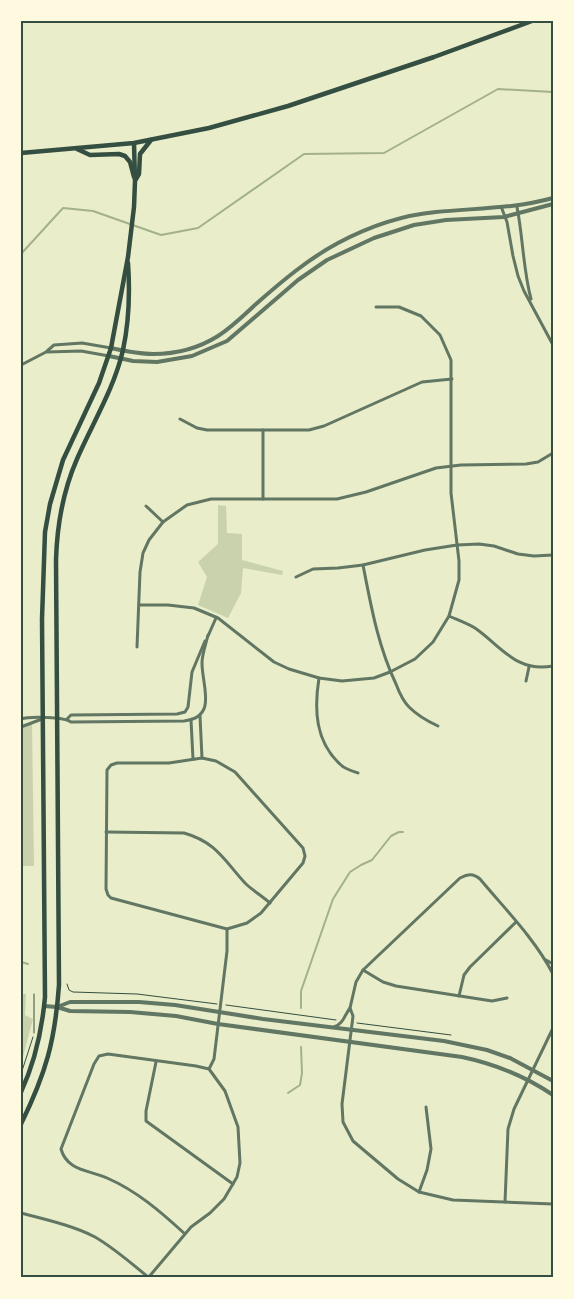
<svg xmlns="http://www.w3.org/2000/svg" width="574" height="1299" font-family="Montserrat,sans-serif">
	<style>
		.green { fill: #cad2ad }
		.lines { fill: none; stroke-linecap: round; stroke-linejoin: round }
		.stream { stroke: #a3b18a; stroke-width: 2 }
		.path { stroke: #344e41; stroke-width: 1 }
		.minor { stroke: #617663; stroke-width: 3 }
		.tertiary { stroke: #617663; stroke-width: 4 }
		.secondary { stroke: #344e41; stroke-width: 4.5 }
		.neatline { fill: none; stroke: #344e41; stroke-width: 2 }
	</style>
	<rect width="100%" height="100%" fill="#e9edc9"/>
	<g class="green">
		<path d="M218,505L226,506L227,533L242,534V560L283,571L282,575L243,568L241,593L228,618L198,605L207,577L198,562L218,544Z"/>
		<path d="M32,723L34,866H21V724Z"/>
		<path d="M21,994H26L25,1015L33,1019L21,1064Z"/>
	</g>
	<g class="lines">
		<g class="stream">
			<path d="M21,254L63,208L93,211L161,235L198,228L304,154L384,153L498,89L553,92"/>
			<path d="M21,962L28,964"/>
			<path d="M301,1008V991L333,899L350,872L361,865L372,860L391,836L399,832H403"/>
			<path d="M288,1093L300,1085L302,1073L301,1047"/>
		</g>
		<g class="path">
			<path d="M67,984L69,990L73,992L137,994L217,1004"/>
			<path d="M226,1005L336,1020"/>
			<path d="M357,1023L451,1035"/>
			<path d="M34,1033V994"/>
			<path d="M21,1074L33,1037"/>
		</g>
		<g class="minor">
			<path d="M517,207C523,237 523,269 531,299"/>
			<path d="M502,209L507,222L513,256L518,276L524,291L553,345"/>
			<path d="M47,352L81,351L109,356"/>
			<path d="M21,365L46,352L54,345L82,343L111,348"/>
			<path d="M180,419L197,428L207,430H309L324,426L422,382L452,379"/>
			<path d="M263,499V430"/>
			<path d="M146,506L163,522"/>
			<path d="M363,565C371,606 378,646 396,684C399,692 403,701 409,707C418,716 427,721 438,726"/>
			<path d="M296,577L313,569L338,568L363,565L425,550L457,545L479,544L494,546L518,554L534,556L553,555"/>
			<path d="M139,605H168L194,608L218,618L274,662L289,669L319,678L342,681L374,678L390,672L415,659L433,642L449,616L459,580V561L451,493V360L440,335L421,316L399,307H376"/>
			<path d="M449,616C458,620 467,623 475,628C501,646 516,673 553,666"/>
			<path d="M208,636L216,618"/>
			<path d="M137,647L140,572L143,553L149,540L163,522L187,505L211,499H337L366,492L436,468L461,465L526,464L538,462L553,453"/>
			<path d="M319,678C314,709 315,742 341,765C345,769 352,771 358,773"/>
			<path d="M526,681L529,667"/>
			<path d="M200,716L202,758"/>
			<path d="M21,719C30,716 65,717 71,722L184,721C218,717 202,686 202,663C202,654 206,644 208,635"/>
			<path d="M67,719L71,715L177,714L185,712L188,707L192,672L205,641"/>
			<path d="M191,720L193,759"/>
			<path d="M21,727L42,719"/>
			<path d="M202,758L216,761L235,772L303,848L305,856L303,863L261,913L247,923L227,929L111,898L108,895L106,889L107,770L111,765L117,763H169Z"/>
			<path d="M106,832L184,833C216,842 224,860 245,883C252,890 262,896 270,903"/>
			<path d="M546,960L553,964"/>
			<path d="M363,970L383,982L396,986L492,1001L507,998"/>
			<path d="M459,996L464,975L470,967L516,922"/>
			<path d="M350,1008L356,982L363,970L460,878C468,874 473,873 480,879C505,909 535,939 553,974"/>
			<path d="M334,1027C344,1023 344,1016 350,1008L353,1016L342,1104L343,1122L353,1141L398,1179L419,1192L453,1200L553,1204"/>
			<path d="M156,1062L146,1111V1121L233,1184"/>
			<path d="M209,1069L214,1059L227,951V929"/>
			<path d="M419,1192L427,1170L431,1149L426,1107"/>
			<path d="M505,1202L508,1129L514,1109L553,1028"/>
			<path d="M21,1213C44,1219 75,1226 95,1237C114,1248 131,1263 148,1277"/>
			<path d="M148,1278L191,1227L210,1213L224,1199L237,1177L240,1163L238,1127L225,1091L209,1069L196,1066L108,1054L99,1056L94,1064L61,1149C67,1171 89,1170 107,1178C137,1191 161,1212 185,1234"/>
		</g>
		<g class="tertiary">
			<path d="M111,348C125,351 139,354 153,354C175,354 199,348 218,336C232,327 244,315 256,304C281,282 308,259 338,243C368,227 403,215 436,212C476,208 513,209 553,198"/>
			<path d="M109,356L133,361L157,362L192,356L227,341L298,280L327,260L374,238L414,225L446,220L504,217L553,204"/>
			<path d="M44,1006L57,1007L70,1011L130,1012L176,1016L218,1024L462,1057C495,1064 525,1076 553,1095"/>
			<path d="M57,1007L70,1002H139L175,1005L263,1019L444,1041L487,1050L510,1058L553,1081"/>
		</g>
		<g class="secondary">
			<path d="M77,149L90,155L119,154L125,156L130,162L134,177"/>
			<path d="M21,153L134,143L209,128L288,106L434,57L532,21"/>
			<path d="M136,179L139,174L140,154L151,140"/>
			<path d="M21,1092C35,1062 42,1030 45,997L42,619L45,532L50,504L63,460L99,383L111,348L128,257L134,207L135,181L134,143"/>
			<path d="M21,1124C46,1073 55,1041 59,985L56,560C57,525 63,491 77,459C92,424 114,389 123,350C129,322 130,292 128,263"/>
		</g>
	</g>
	<rect width="574" height="1299" fill="none" stroke="#fefae0" stroke-width="45"/>
	<rect x="22" y="22" width="530" height="1254" class="neatline"/>
</svg>
